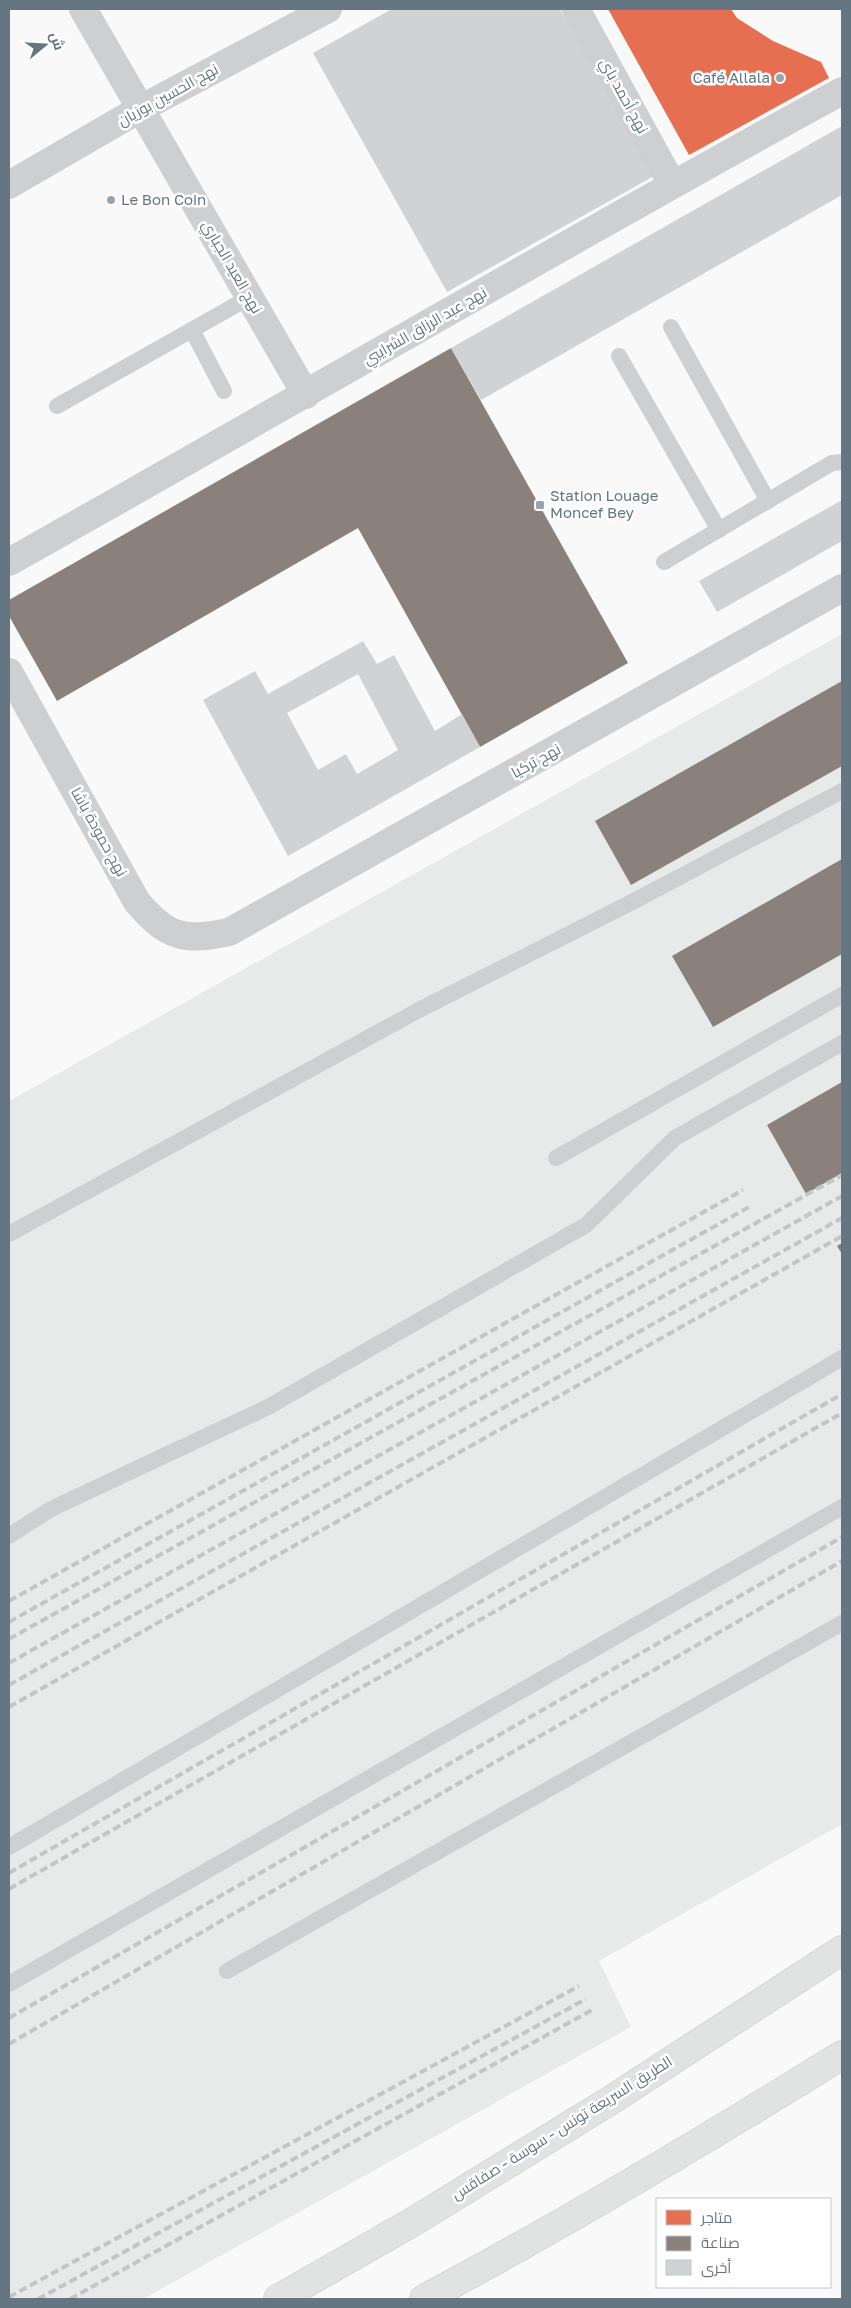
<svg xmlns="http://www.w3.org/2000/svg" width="851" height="2308" font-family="'Golos Text',Cairo,sans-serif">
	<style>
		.built { fill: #e8e9e9 }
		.shops { fill: #e76f51 }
		.industry { fill: #8a817c }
		.building { fill: #d0d2d3; fill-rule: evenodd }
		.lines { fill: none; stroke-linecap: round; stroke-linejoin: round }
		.highway-casing { stroke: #d5d6d6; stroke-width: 30 }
		.lane { stroke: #cecfd0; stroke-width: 16 }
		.street { stroke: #cecfd0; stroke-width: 28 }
		.highway { stroke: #e1e2e2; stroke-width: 28 }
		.rail { stroke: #c3c5c6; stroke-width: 4; stroke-dasharray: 8 4; stroke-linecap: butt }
		.poi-dot { fill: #99a4ac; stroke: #fff; stroke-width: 2 }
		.labels { text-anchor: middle; stroke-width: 5; stroke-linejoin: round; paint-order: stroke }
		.poi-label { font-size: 15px; fill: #657683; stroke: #fff; text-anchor: start }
		.street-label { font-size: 15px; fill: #657683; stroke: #fff }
	</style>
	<rect width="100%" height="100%" fill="#f9f9f9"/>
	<path class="built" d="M842,634V1824L599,1961L631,2027L143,2299H9V1101Z"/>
	<path class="shops" d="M608,9H731L737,18L773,41L821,62L829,78L689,155Z"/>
	<g class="industry">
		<path d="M451,348L628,663L480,747L358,528L57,701L9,616V600Z"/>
		<path d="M842,681V766L631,885L595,821Z"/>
		<path d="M842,859V954L713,1027L672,956Z"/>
		<path d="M842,1082V1173L806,1194L767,1125Z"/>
		<path d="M842,1243V1254L837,1246Z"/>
	</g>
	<g class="building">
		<path d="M392,9H560L654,176L447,292L313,53Z"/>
		<path d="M842,126V195L481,400L451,348Z"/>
		<path d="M842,500V541L717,612L699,581Z"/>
		<path d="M363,641L377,664L394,655L435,731L462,714L480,747L288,856L203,700L255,671L268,694ZM358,674L398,750L357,774L346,754L318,770L287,713Z"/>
	</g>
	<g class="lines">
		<defs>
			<g id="highway">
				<path d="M278,2299L416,2220L608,2102L842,1950"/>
				<path d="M424,2299C567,2223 705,2140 842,2055"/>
			</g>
		</defs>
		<use href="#highway" class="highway-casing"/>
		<g class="lane">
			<path d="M671,327L768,501"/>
			<path d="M192,330L224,391"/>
			<path d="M619,356L719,530"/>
			<path d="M57,406L250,297"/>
			<path d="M664,562L832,463L842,462"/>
			<path d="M556,1158L842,995"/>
			<path d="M9,1234L419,1010L636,900L842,791"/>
			<path d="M9,1536L51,1509L268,1407L586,1225L675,1138L842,1043"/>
			<path d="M9,1847L842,1358"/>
			<path d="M227,1971L842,1623"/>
			<path d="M9,1984L842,1507"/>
		</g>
		<g class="street">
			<path d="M83,9L306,395"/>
			<path d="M576,9L672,184"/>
			<path d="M9,185L140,109L328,9"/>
			<path d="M9,562C287,406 562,244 842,91"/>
			<path d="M9,672L137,902C167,937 184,942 229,932L842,588"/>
		</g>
		<use href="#highway" class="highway"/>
		<g class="rail">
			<path d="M9,1601L743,1190"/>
			<path d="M9,1622L749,1207"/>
			<path d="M9,1639L842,1175"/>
			<path d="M9,1663L842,1196"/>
			<path d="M9,1685L842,1218"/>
			<path d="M9,1707L842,1236"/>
			<path d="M9,1873L842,1394"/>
			<path d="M9,1889L842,1413"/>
			<path d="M9,2018L842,1537"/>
			<path d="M9,2044L842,1561"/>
			<path d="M9,2297L579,1986"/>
			<path d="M38,2299L586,1999"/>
			<path d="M70,2299L592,2010"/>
		</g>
	</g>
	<g class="poi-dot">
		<circle cx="780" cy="78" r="5"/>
		<circle cx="111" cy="200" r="5"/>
		<rect x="535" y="500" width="10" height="10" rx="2.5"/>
	</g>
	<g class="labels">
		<g class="poi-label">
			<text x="770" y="83" text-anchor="end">Café Allala</text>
			<text x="121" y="205">Le Bon Coin</text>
			<text x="550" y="501">Station Louage<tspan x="550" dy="17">Moncef Bey</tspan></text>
		</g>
		<g class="street-label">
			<text transform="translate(168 95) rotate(-29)" y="5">نهج الحسين بوزيان</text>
			<text transform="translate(624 96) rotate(61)" y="5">نهج أحمد باي</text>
			<text transform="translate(232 267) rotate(60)" y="5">نهج العيد الجباري</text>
			<text transform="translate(425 326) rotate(-30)" y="5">نهج عبد الرزاق الشرايبي</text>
			<text transform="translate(536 761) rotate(-29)" y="5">نهج تركيا</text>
			<text transform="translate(99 832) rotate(61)" y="5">نهج حمودة باشا</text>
			<text transform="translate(562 2128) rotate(-32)" y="5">الطريق السريعة تونس - سوسة - صفاقس</text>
		</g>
	</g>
	<rect width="851" height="2308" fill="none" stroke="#657683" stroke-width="20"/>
	<rect x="656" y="2198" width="175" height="90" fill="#ffffff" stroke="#c1c8cd"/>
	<rect x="666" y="2210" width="25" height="15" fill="#e76f51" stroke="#c1c8cd"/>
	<text x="701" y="2223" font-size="15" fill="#657683">متاجر</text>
	<rect x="666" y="2236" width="25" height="15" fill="#8a817c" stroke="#c1c8cd"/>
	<text x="701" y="2248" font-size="15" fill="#657683">صناعة</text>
	<rect x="666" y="2260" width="25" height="15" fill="#d0d2d3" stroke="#c1c8cd"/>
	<text x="701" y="2273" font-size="15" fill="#657683">أخرى</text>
	<g transform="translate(45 45) rotate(72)" stroke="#ffffff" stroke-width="4" paint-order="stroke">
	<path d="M0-4L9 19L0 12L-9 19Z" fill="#657683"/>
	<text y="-8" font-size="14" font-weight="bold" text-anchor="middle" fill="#657683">ش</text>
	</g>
</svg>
